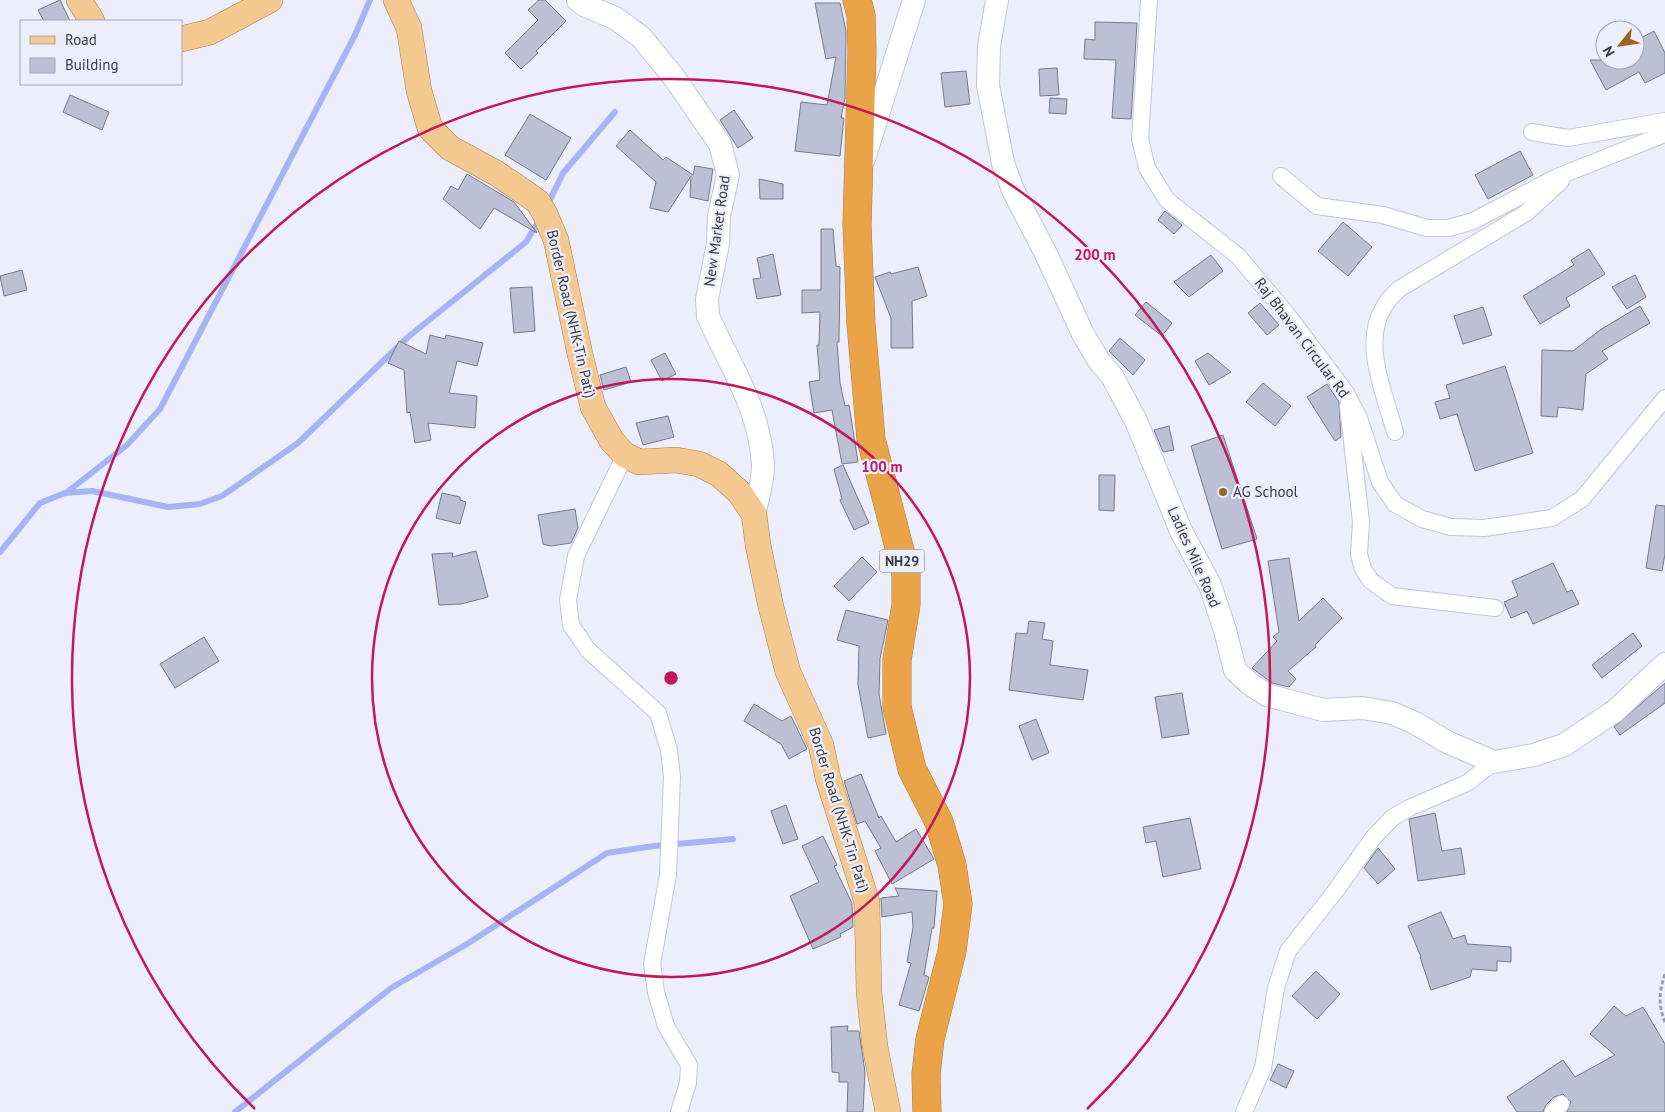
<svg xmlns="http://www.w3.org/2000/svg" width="1665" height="1112" font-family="'PT Sans',sans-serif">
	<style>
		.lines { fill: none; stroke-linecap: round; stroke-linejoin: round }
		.stream { stroke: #a6b4f6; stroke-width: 6 }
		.building { fill: #bbc0d4; stroke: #75798b }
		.street-casing { stroke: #c0c5d9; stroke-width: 18 }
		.secondary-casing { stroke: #c0c5d9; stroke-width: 24 }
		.primary-casing { stroke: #ad7f46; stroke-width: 26 }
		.highway-casing { stroke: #ad7f46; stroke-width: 29 }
		.path { stroke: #9a9da7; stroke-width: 3; stroke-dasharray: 4 2.5; stroke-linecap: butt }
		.street { stroke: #fff; stroke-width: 16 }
		.secondary { stroke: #fff; stroke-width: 22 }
		.primary { stroke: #f3c891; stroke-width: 25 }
		.highway { stroke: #eba347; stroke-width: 28 }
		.ring { fill: none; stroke: #c2185b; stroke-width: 2.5 }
		.poi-dot { fill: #9a651c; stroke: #eceffb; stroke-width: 2 }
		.labels { text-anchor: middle; stroke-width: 4.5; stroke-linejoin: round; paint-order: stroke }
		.shield { fill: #eceffb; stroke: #6f717a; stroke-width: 1 }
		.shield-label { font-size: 14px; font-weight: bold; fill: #393b43 }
		.street-label { font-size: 15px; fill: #393b43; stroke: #eceffb }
		.poi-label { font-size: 15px; fill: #393b43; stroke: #eceffb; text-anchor: start }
		.centre { fill: #c2185b; stroke: #eceffb; stroke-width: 2.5 }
		.ring-label { font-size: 15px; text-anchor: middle; font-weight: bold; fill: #c2185b; stroke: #eceffb; stroke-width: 4.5; stroke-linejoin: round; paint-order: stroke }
	</style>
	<rect width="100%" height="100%" fill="#eceffb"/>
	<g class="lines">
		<g class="stream">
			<path d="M547,206L563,173L615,112"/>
			<path d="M66,493L127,445L160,409L355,35L370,0"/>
			<path d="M0,552L40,503L65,493L92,491L168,507L200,504L222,496L298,443L408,337L526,242L540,219"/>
			<path d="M235,1112L391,988L467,944L607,853L654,846L733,839"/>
		</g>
	</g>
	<g class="building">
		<path d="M60,0L70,21H44L38,10Z"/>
		<path d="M539,0H545L566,21L536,51L538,53L521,69L505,53L538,20L528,10Z"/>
		<path d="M815,3H840L846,31L845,98L841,118H844L840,156L795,151L801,102L827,105L836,57L826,59Z"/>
		<path d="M1095,22L1137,23L1131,119L1112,118L1116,60L1084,59L1085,39L1095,40Z"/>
		<path d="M1654,31L1665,53V73L1645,83L1639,72L1606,90L1590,60H1635V41Z"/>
		<path d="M1057,68L1059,95L1040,96L1039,69Z"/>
		<path d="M966,71L970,104L945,107L941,73Z"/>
		<path d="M70,95L109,112L102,130L63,112Z"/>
		<path d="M1050,98L1067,99L1066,114L1049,113Z"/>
		<path d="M734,110L753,138L738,148L720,120Z"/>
		<path d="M530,114L571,138L546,180L505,155Z"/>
		<path d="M630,130L663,160L666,157L693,175L695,166L713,169L708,201L690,197L691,176L668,212L650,208L656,182L616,146Z"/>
		<path d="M1520,151L1533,175L1488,199L1475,175Z"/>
		<path d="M467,174L514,202L537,233L494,208L480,229L443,199L451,186L458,190Z"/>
		<path d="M759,179L783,184V199H760Z"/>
		<path d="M1165,211L1182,225L1174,234L1158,220Z"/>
		<path d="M1343,222L1372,247L1348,276L1318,251Z"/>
		<path d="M821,229H833L836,266L840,267L839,342H837L840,383L845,406L849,405L858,462L842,464L832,410L814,413L809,382L820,380L817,345H819L820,312L802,313V290H821Z"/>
		<path d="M1589,249L1605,274L1566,298L1570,306L1540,324L1523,296L1574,265L1571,260Z"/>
		<path d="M773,254L781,295L757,299L753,279L761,278L757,258Z"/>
		<path d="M1211,255L1223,271L1189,297L1174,282Z"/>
		<path d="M918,267L927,296L912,301L913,348H891V318L875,277L890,272L891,274Z"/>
		<path d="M22,270L27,290L4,296L0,276Z"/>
		<path d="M1635,275L1646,297L1627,309L1612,287Z"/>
		<path d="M532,287L535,331L514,333L510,288Z"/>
		<path d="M1146,302L1172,323L1162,336L1135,315Z"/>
		<path d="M1260,303L1279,325L1267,335L1248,313Z"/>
		<path d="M1640,306L1650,323L1602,351L1608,359L1586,374L1583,410L1558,407L1557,417L1541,416L1542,350L1573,351L1600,330Z"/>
		<path d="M1483,307L1492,335L1463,344L1454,316Z"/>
		<path d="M430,335L445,339L446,335L483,343L477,366L457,361L449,393L477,396L475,428L428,423L431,440L415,443L410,412L407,413L404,370L388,363L399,341L426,354Z"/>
		<path d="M1120,338L1145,360L1133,375L1109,351Z"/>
		<path d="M665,353L676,374L662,381L651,360Z"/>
		<path d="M1208,353L1231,372L1209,385L1195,361Z"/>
		<path d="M1505,366L1533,453L1475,471L1457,414L1440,419L1435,402L1450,398L1446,385Z"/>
		<path d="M626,367L631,382L604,390L600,375Z"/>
		<path d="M1263,383L1291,406L1275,426L1246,402Z"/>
		<path d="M1327,384L1339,402L1341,437L1335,441L1307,397Z"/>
		<path d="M668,416L674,437L643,445L636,423Z"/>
		<path d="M1169,426L1174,450L1163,452L1154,430Z"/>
		<path d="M1223,435L1257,539L1222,549L1191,446Z"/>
		<path d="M843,465L869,523L854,530L840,500L842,499L834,469Z"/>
		<path d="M1099,475H1115L1114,511L1099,510Z"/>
		<path d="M442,493L460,497V500L466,502L460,524L436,518Z"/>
		<path d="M1656,505L1665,506V554L1662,571L1646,568Z"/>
		<path d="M575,509L578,528L571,543L551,546L543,544L538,515Z"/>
		<path d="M476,551L488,597L461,604L439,605L432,554L453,553L452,557Z"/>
		<path d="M862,557L877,572L849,601L834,586Z"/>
		<path d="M1289,558L1299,621L1323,598L1342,618L1315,645L1316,647L1288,671L1296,679L1289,687L1272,683L1252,668L1277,641L1273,637L1279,632L1268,561Z"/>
		<path d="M1553,563L1567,592L1572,590L1579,604L1533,624L1527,611L1511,618L1504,602L1518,596L1512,581Z"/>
		<path d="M846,610L888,620L880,659L879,694L886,734L868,738L858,685L859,646L837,640Z"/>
		<path d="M1029,621L1045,623L1042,639L1053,641L1050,665L1088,670L1083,700L1009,690L1016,633L1027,634Z"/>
		<path d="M1633,633L1642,646L1602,678L1592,665Z"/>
		<path d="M204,637L219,661L175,688L160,664Z"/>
		<path d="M1665,683V703L1620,735L1614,727Z"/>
		<path d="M1182,693L1189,734L1162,738L1155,697Z"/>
		<path d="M754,704L782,721L791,716L807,749L789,759L781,744L744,721Z"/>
		<path d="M1036,719L1049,753L1032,760L1019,726Z"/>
		<path d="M861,774L879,818L881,816L896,842L916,829L934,859L892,884L875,851L881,848L865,821L857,824L844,781Z"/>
		<path d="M786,805L798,839L783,844L771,811Z"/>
		<path d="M1435,813L1442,851L1461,848L1465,874L1418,881L1409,819Z"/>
		<path d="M1190,818L1201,869L1163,877L1156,841L1146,843L1143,827Z"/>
		<path d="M823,836L837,865L834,866L852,903L853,927L840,934L841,937L813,949L790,896L819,882L802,846Z"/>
		<path d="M1378,848L1395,869L1378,884L1364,868Z"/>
		<path d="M895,888L937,891L934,928H932L924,975L929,977L919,1011L899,1005L911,963L907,962L913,927L912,912L882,917L881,898L899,896Z"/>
		<path d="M1441,912L1453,939L1465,935L1467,944L1511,947V962L1497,961V971L1472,969L1470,977L1431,990L1420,957H1421L1408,926Z"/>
		<path d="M1316,971L1340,994L1317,1019L1292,996Z"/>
		<path d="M1614,1006L1626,1016L1643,1007L1665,1044V1112H1567L1571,1102L1563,1094L1554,1097L1546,1105L1543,1112H1517L1507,1097L1563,1060L1575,1077L1615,1055L1590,1034Z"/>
		<path d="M848,1026L847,1031H859L865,1072L863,1112H847L848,1082H839V1073L832,1072L831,1027Z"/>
		<path d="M1278,1064L1294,1071L1286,1088L1270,1080Z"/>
	</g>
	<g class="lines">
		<defs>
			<g id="street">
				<path d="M1149,0L1140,139L1147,168L1167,200L1238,256L1286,313L1326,366L1346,393L1359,418L1380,482L1395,504L1422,519L1451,527L1484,528L1552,518L1582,499L1665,398"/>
				<path d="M1532,132L1568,138L1665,121"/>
				<path d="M1281,176L1317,206L1383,215L1427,228H1449L1473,221L1557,177L1665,134"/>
				<path d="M1348,406L1361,522L1359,554L1363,569L1371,581L1392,596L1495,608"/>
				<path d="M1395,432C1385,394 1361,343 1384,307C1387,300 1394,294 1399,289L1526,213L1561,181"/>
				<path d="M625,455L576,556L568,600L571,625L588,650L658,713L669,750L672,777L668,875L652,964L656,992L666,1026L689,1065L688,1083L679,1112"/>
				<path d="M1244,1112L1263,1068L1276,988L1288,951L1334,893L1373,838L1392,818L1409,808L1467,783L1494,762"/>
				<path d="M1553,1112L1561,1104"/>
			</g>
			<g id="secondary">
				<path d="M578,0L584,5L615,18L641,37L673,76L720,144L728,175L719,216L718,244L707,299L708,316C730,366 760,408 763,465C763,481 758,498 754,514"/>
				<path d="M997,0L989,46L988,85L1003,163L1013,190L1047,256L1083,334L1099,361L1112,376L1136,421L1181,531L1210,585L1225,630L1235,670L1250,684L1267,695L1323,710L1362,708L1392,713L1415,723L1447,742L1494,762L1534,755L1564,745L1615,711L1665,664"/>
				<path d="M864,159L914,0"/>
			</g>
			<g id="primary">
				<path d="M79,0L92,21"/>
				<path d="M396,0L409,28L419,91L430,128L450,148L496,173L527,194L538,202L545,214L556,240L580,354L593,407L612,441L625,455L639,462L676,460L699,464L719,474L739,492L754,514L758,545L771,607L788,672L821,745L828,778L867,902L869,992L875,1047L888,1112"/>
				<path d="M181,39L210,32L270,0"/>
			</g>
			<path id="highway" d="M857,0L861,15L862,51L857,225L861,324L871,439L906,574V605L897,660V707L912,769L939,822L952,865L958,904L952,951L930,1039L926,1074L927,1112"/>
		</defs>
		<use href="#street" class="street-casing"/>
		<use href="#secondary" class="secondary-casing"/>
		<use href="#primary" class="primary-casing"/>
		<use href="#highway" class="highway-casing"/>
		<path class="path" d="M1665,974C1659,992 1658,1005 1665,1022"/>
		<use href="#street" class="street"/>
		<use href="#secondary" class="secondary"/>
		<use href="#primary" class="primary"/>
		<use href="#highway" class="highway"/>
	</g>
	<g class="ring">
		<circle cx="671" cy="678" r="299"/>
		<path d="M255 1109A599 599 0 1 1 1087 1109"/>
	</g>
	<circle class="poi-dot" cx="1223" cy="492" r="5"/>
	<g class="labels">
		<rect class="shield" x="879.5" y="549.5" width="45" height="23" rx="4"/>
		<g class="shield-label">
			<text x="902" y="566">NH29</text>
		</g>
		<g class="street-label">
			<text transform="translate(717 231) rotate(-82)" y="5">New Market Road</text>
			<text transform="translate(571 314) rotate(77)" y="5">Border Road (NHK-Tin Pati)</text>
			<text transform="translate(1302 338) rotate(53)" y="5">Raj Bhavan Circular Rd</text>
			<text transform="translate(1194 557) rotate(66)" y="5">Ladies Mile Road</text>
			<text transform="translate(839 810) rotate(73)" y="5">Border Road (NHK-Tin Pati)</text>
		</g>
		<g class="poi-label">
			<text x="1233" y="497">AG School</text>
		</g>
	</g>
	<circle cx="671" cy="678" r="8" class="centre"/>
	<g class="ring-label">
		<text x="1095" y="260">200 m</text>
		<text x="882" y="472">100 m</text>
	</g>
	<rect x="20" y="20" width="162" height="65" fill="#eceffb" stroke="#a4a7b1"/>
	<rect x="30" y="36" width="25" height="8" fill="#f3c891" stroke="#a4a7b1"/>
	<text x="65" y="45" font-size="15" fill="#393b43">Road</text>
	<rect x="30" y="58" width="25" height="15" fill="#bbc0d4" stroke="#a4a7b1"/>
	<text x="65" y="70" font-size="15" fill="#393b43">Building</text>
	<g transform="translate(1620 45) rotate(240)"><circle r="24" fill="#eceffb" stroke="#a4a7b1"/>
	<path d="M0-4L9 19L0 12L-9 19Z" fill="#9a651c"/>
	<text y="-8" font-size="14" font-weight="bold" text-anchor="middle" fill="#393b43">N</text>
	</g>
</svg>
